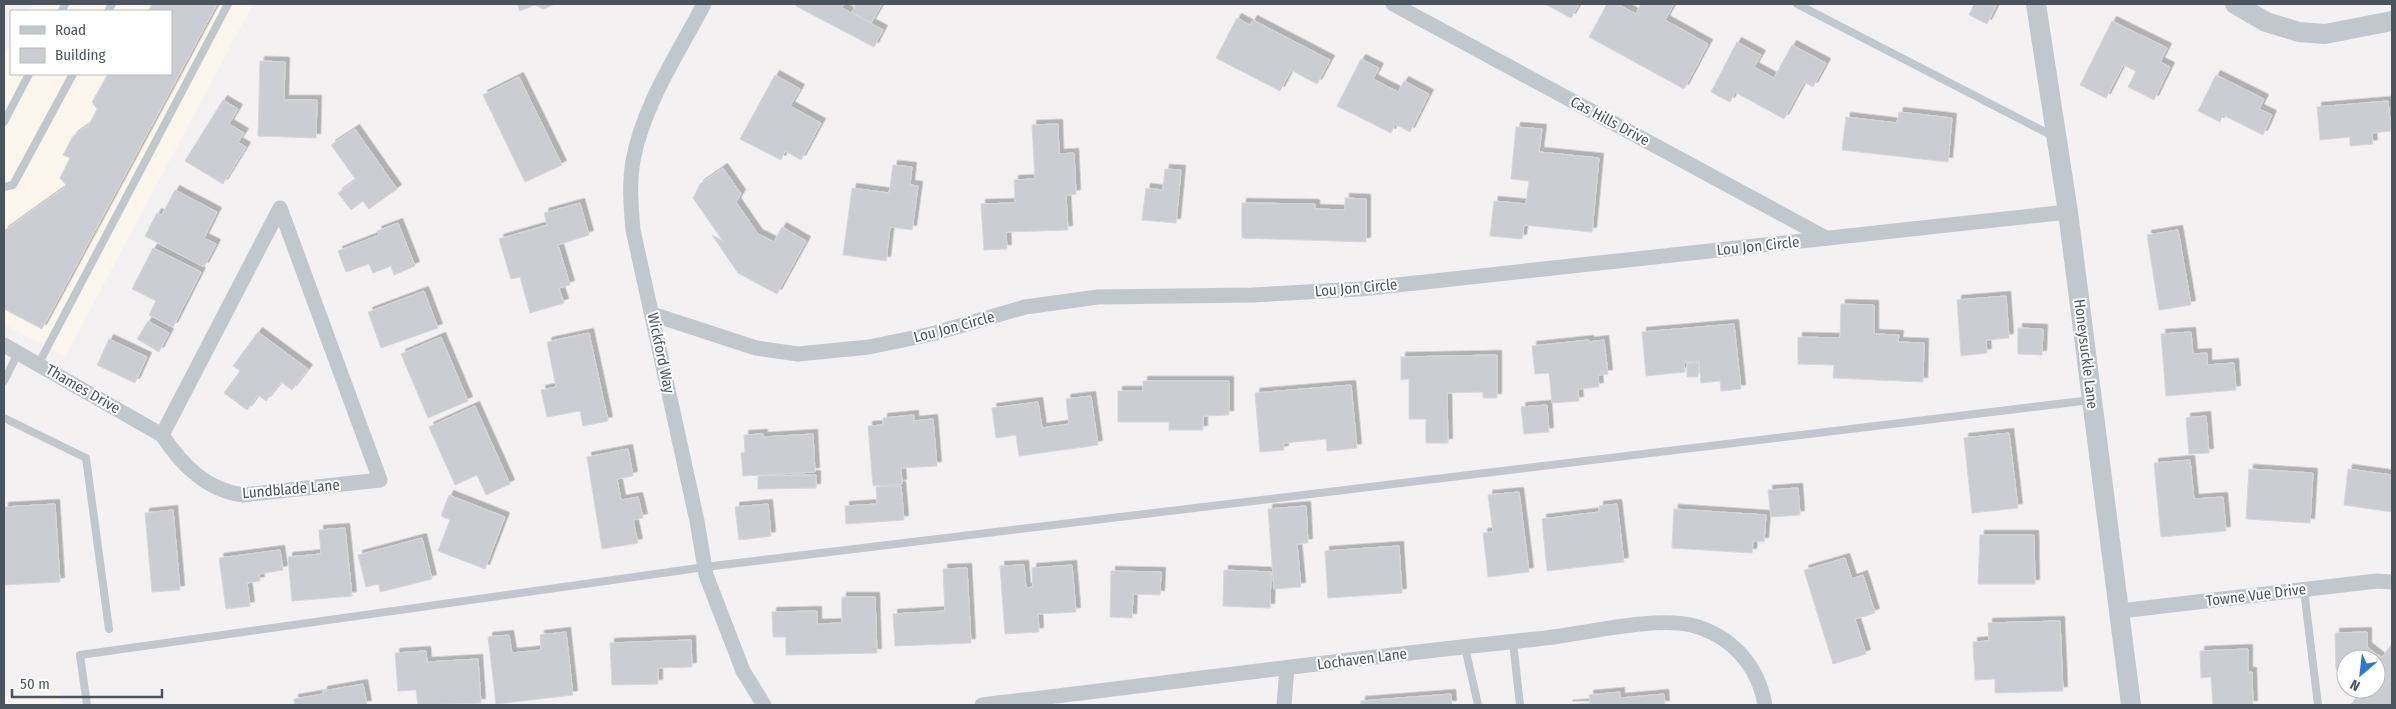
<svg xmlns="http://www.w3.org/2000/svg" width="2396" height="709" font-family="'Fira Sans Condensed',sans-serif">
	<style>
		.commercial { fill: #fbf6ec }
		.building { fill: #cbcdd2; stroke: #d5d7db; filter: url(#shadow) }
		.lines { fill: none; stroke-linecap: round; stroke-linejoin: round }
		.service { stroke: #c0c8ce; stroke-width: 8 }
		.minor { stroke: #c0c8ce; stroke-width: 15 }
		.tertiary { stroke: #c0c8ce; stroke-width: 20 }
		.labels { text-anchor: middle; stroke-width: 4; stroke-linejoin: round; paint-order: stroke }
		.street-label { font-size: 15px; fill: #4a545c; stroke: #fff }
	</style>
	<defs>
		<filter id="shadow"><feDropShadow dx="4.5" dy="-4.5" stdDeviation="0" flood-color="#0004"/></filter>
	</defs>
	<rect width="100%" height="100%" fill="#f3f1f1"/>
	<g class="commercial">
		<path d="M32,4H253L65,357L4,324V55L11,41V74H171V11H28Z"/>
		<path d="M59,691L61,705H4V697Z"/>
	</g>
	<g class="building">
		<path d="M152,4H217L42,329L4,309V231L64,188L66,185L60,178L70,158L63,155L73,136L89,125L97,109L92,102L108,74H171V11H148Z"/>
		<path d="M517,4H555L543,9L535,5L520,11Z"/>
		<path d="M797,4H844L842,8L883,30L874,47L796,6Z"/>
		<path d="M856,4H882L871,23L852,12Z"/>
		<path d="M1545,4H1579L1571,18Z"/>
		<path d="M1607,4H1617L1636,14L1641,4H1674L1665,20L1708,44L1684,89L1589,37Z"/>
		<path d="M1974,4H1997L1987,24L1969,15Z"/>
		<path d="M1237,18L1250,25L1253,20L1330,60L1317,84L1291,70L1280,91L1216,58Z"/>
		<path d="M2112,21L2167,48L2160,62L2170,67L2154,100L2128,87L2136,71L2123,65L2106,98L2080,85Z"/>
		<path d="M1737,42L1761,55L1754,67L1774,78L1792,45L1826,63L1813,87L1804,82L1784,119L1735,92L1730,102L1711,92Z"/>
		<path d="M1361,59L1379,68L1373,79L1398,92L1404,81L1429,94L1410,132L1395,124L1391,133L1337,106Z"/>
		<path d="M260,61L285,62L284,100H317L316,138L258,136Z"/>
		<path d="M775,75L800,89L790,106L821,123L801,160L785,151L781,160L740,139Z"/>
		<path d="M2216,75L2264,99L2259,109L2272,115L2263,135L2223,115L2220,122L2198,111Z"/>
		<path d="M519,77L562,165L525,182L483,95Z"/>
		<path d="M223,100L238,109L229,124L244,133L238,142L246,147L223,184L185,161Z"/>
		<path d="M2388,101L2391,131L2372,133L2373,144L2350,146V137L2320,140L2317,107Z"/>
		<path d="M1899,112L1952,118L1948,162L1842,150L1846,117L1897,123Z"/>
		<path d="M1058,124L1059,154L1074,153L1076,194L1066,195L1068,230L1006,232L1007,249L984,250L981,204L1015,203L1014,180L1035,179L1032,125Z"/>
		<path d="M1516,127L1542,129L1539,152L1599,158L1592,232L1524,225L1522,239L1490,236L1494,201L1526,204L1529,181L1511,179Z"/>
		<path d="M355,129L397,189L369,209L363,201L351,210L338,193L356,180L331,145Z"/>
		<path d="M893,165L912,167L910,185L918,186L912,230L890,227L886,261L843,255L852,188L889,193Z"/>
		<path d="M723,168L741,194L736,202L758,234L774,242L782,227L806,241L777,294L738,273L712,235L723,241L693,198L700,184Z"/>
		<path d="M1165,169L1181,170L1176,223L1142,220L1146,188L1163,190Z"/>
		<path d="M175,190L217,212L204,238L216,244L204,267L145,236L157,213L162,215Z"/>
		<path d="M1345,198L1366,199V242L1242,238V203L1315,204V209L1345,210Z"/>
		<path d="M580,203L589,235L558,245L570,285L559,288L564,303L530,313L520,277L511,279L499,239L547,225L544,213Z"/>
		<path d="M398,223L415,266L394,275L391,266L373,273L369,264L346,272L338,251L379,235L377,231Z"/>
		<path d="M2178,230L2191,305L2159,310L2147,235Z"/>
		<path d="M153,248L201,272L173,327L149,315L156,301L132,289Z"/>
		<path d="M424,291L438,328L381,348L368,312Z"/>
		<path d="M2006,296L2009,338L1986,340L1987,353L1961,356L1957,300Z"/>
		<path d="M1841,304L1874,305V334L1899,335L1898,342L1924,343L1923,382L1833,378L1834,365L1798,364V337L1840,338Z"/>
		<path d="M148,321L169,333L159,352L137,339Z"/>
		<path d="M1734,324L1741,389L1721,391L1720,381L1701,383L1699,361L1684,362L1685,372L1646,376L1642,332Z"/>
		<path d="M2018,328L2043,329L2042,355L2018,354Z"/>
		<path d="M258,332L308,369L292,390L281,382L266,401L258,395L247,410L224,393L240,371L233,366Z"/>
		<path d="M2191,332L2193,354L2207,353V365L2234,363L2236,390L2166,396L2161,334Z"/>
		<path d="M589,333L608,421L583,426L580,411L547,417L541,390L556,387L547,342Z"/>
		<path d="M441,337L468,401L428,418L401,354Z"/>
		<path d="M109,339L147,357L135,383L97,365Z"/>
		<path d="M1589,340V342L1604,340L1608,374L1598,375L1599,387L1578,389L1579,401L1552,403L1549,373L1535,374L1532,346Z"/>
		<path d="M1497,355V398H1483V392L1447,393L1448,443H1426V419H1409V379L1401,380V357Z"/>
		<path d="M1687,363H1699L1698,377H1687Z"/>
		<path d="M1143,381H1229V415L1203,416V430H1169V422H1118V391H1143Z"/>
		<path d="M1351,385L1357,448L1327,451L1326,439L1283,443L1284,450L1260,452L1255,393Z"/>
		<path d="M1091,396L1098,445L1019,456L1016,435L996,438L992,408L1038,402L1042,428L1069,424L1066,399Z"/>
		<path d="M1547,405L1549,432L1524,434L1521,407Z"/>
		<path d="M475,406L510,484L486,495L477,475L455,485L429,427Z"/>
		<path d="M914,415V421L933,419L937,466L901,468L902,484L873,486L868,426L883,425V418Z"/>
		<path d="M2206,416L2209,453L2189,454L2186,418Z"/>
		<path d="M2009,433L2018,508L1972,513L1964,438Z"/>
		<path d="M763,434V437L813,434L815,472L743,476L741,453L745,452L744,435Z"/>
		<path d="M628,449L633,476L617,479L621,500L638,497L643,518L633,520L638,543L602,549L587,457Z"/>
		<path d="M2190,460L2194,499L2223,497L2226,531L2161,537L2154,463Z"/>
		<path d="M2249,469L2313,473L2310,523L2246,519Z"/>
		<path d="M2348,469L2392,475V512L2344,505Z"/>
		<path d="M816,475V488L758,489V476Z"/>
		<path d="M901,486L904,520L846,524L845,506L877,504L876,487Z"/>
		<path d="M1798,488L1800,515L1771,517L1768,490Z"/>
		<path d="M1519,492L1529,572L1488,577L1483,533L1493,532L1488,495Z"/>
		<path d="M449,495L505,517L485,569L438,551L450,520L441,516Z"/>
		<path d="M55,504L60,582L4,585V507Z"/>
		<path d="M768,504L771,536L739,540L735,507Z"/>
		<path d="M1617,504L1624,562L1547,571L1542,519L1599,512V506Z"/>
		<path d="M1306,506L1308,543L1297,544L1301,587L1274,589L1268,509Z"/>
		<path d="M1674,509L1766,515L1764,542L1753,541L1752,553L1672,548Z"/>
		<path d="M173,510L180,590L152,592L145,513Z"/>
		<path d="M345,528L352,596L292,601L288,557L321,554L319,530Z"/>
		<path d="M1980,535H2034L2035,584H1978Z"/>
		<path d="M422,538L432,579L380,592L379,584L366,587L358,555Z"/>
		<path d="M1399,546L1402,593L1328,598L1325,551Z"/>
		<path d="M280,550L283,570L259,574L260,581L247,583L250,606L226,609L219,558Z"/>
		<path d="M1845,558L1852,579L1863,575L1875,613L1855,619L1866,654L1833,664L1804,570Z"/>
		<path d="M1024,565L1026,588L1033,587L1032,568L1072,565L1076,612L1038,614L1039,632L1005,634L1000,566Z"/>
		<path d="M967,568L971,643L895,646L893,614L945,611L943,569Z"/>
		<path d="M1224,570L1271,572L1270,608L1223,606Z"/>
		<path d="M1111,571L1161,572L1160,595L1133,594L1132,618L1110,617Z"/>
		<path d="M842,597H875L877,653L786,655V637H773L772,612L817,611V624L842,623Z"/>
		<path d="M2060,621L2063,691L1995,693V679L1975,680L1973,642L1989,641L1988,623Z"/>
		<path d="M566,632L573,695L496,704L488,637L509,635L512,653L541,650L540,635Z"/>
		<path d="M2367,632V647L2381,658L2392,644V705H2350L2362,691L2360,689H2376V659H2346V677L2336,669L2335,633Z"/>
		<path d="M691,640L692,667L658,668V684L612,685L610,643Z"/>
		<path d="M2248,649V672H2252L2253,705H2213L2211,677L2201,678L2200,651Z"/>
		<path d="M426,651L427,662L478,659L481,703L418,705L416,690L398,691L395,653Z"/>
		<path d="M363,684L367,705H295L294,699L323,694V691Z"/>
		<path d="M1620,692V698L1664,694L1665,705H1568L1590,703L1589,695Z"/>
		<path d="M1451,694L1452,705H1361V701Z"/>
	</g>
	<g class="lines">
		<g class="service">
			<path d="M1797,4L2055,137"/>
			<path d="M62,11L65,4"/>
			<path d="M108,11L112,4"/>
			<path d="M4,122L29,74"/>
			<path d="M4,187L13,185L73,74"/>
			<path d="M39,363L228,4"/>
			<path d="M4,381L18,353"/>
			<path d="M4,418L86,458L109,629"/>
			<path d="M2304,590L2318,705"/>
			<path d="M1513,642L1520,705"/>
			<path d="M1465,647L1478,705"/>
			<path d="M87,705L80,655L705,567L2091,400"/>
		</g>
		<g class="minor">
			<path d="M704,4C678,54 643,105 633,161C629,184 631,207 633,230L697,521L706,575L743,671L764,705"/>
			<path d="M1393,4L1826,238"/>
			<path d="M280,208L380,480L243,495C206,490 182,465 162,435Z"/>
			<path d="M652,314L756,348L798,354L869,347L932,334L1025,307L1098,297L1253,295L1360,289L2068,212"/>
			<path d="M4,345L162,435"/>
			<path d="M2120,611L2377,581L2392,582"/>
			<path d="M982,705C1167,683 1352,658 1537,639C1579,635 1652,616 1691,625C1731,635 1758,665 1765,705"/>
			<path d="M1284,705L1287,668"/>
		</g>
		<g class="tertiary">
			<path d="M2036,4L2068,212L2131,705"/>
			<path d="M2235,4L2266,22L2299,32L2325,34L2392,21"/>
		</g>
	</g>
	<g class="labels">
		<g class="street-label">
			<text transform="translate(1610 121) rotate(28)" y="5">Cas Hills Drive</text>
			<text transform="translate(1758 246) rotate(-6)" y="5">Lou Jon Circle</text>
			<text transform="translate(1356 288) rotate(-5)" y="5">Lou Jon Circle</text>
			<text transform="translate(954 327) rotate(-15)" y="5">Lou Jon Circle</text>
			<text transform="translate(661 353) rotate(78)" y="5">Wickford Way</text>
			<text transform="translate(2086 354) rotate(83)" y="5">Honeysuckle Lane</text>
			<text transform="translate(83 389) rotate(30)" y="5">Thames Drive</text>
			<text transform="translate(291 489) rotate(-5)" y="5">Lundblade Lane</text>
			<text transform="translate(2256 595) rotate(-7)" y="5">Towne Vue Drive</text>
			<text transform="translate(1362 659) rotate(-7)" y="5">Lochaven Lane</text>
		</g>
	</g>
	<rect width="2396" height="709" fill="none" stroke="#4a545c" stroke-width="10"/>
	<rect x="10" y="10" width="162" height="65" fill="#ffffff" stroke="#b7bbbe"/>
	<rect x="20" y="26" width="25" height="8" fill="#c0c8ce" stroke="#b7bbbe"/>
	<text x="55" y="35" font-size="15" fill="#4a545c">Road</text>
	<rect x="20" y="48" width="25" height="15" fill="#cbcdd2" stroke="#b7bbbe"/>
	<text x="55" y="60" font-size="15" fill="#4a545c">Building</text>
	<g transform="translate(2361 674) rotate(208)"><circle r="24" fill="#ffffff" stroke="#b7bbbe"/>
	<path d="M0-4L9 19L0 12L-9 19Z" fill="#2979d4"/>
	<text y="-8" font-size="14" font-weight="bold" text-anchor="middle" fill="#4a545c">N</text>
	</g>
	<path d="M12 689v8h150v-8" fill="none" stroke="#4a545c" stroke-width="2.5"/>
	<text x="20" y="689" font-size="15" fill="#4a545c" stroke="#ffffff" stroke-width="4" paint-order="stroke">50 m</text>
</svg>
